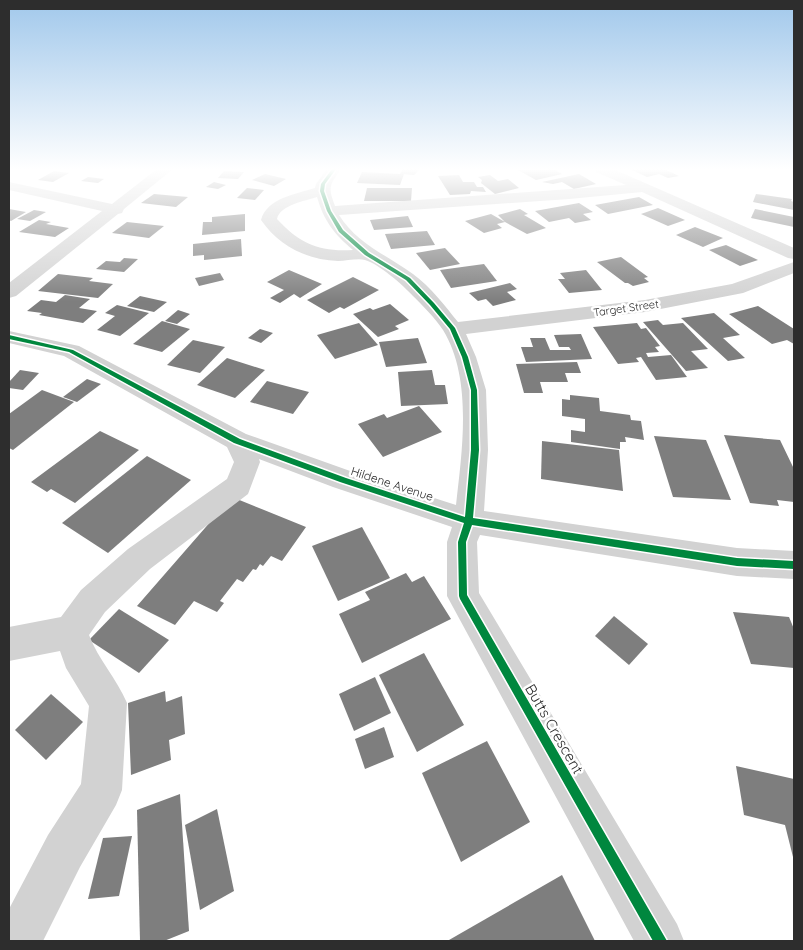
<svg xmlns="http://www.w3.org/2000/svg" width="803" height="950" font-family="Quicksand,sans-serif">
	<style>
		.building { fill: #7e7e7e }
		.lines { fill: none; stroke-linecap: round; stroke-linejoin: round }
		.minor { fill: #d2d2d2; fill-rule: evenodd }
		.cycleway-casing { stroke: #fff; stroke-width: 3 }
		.cycleway { fill: #00873e; fill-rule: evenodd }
		.labels { text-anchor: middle; stroke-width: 5; stroke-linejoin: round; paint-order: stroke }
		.far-street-label { font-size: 11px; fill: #2d2d2d; stroke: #fff }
		.street-label { font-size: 12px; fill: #2d2d2d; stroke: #fff }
		.near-street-label { font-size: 15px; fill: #2d2d2d; stroke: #fff }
	</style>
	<rect width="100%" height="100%" fill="#fff"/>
	<g class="building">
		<path d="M403,169H420L414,175L404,174L400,185L357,183L362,172L400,174Z"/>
		<path d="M553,169L562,174L536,180L518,170Z"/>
		<path d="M630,169H664L679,176L668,178L659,174L647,177Z"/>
		<path d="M54,171L69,173L53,182L38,180Z"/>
		<path d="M224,171L244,172L238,179L218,178Z"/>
		<path d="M265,174L286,179L274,186L252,180Z"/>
		<path d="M579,174L596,184L574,189L562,182L553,184L542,182Z"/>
		<path d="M459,175L463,182H474L477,187H483L486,192L471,191L470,194L450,195L438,176Z"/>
		<path d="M490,175L498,181L508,179L519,188L495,194L481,183L482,180L478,177Z"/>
		<path d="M88,177L104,179L98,183L81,181Z"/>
		<path d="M214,182L226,185L218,189L206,187Z"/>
		<path d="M247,188L264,190L255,200L237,198Z"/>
		<path d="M367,188H412L411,201H364Z"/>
		<path d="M154,194L188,197L176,207L141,203Z"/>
		<path d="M756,194L792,199L791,201L794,202V210L753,202Z"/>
		<path d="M639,197L653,205L608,214L595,205Z"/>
		<path d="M579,203L593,212L583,214L591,220L575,223L569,218L549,222L535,211Z"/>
		<path d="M658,208L685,220L668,226L641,214Z"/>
		<path d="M9,209L26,212L11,221L9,220Z"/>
		<path d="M520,209L528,214L524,215L546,228L527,234L505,222L497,224L502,228L484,233L465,221L491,214L505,222L498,215Z"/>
		<path d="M755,209L794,217V227L751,218Z"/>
		<path d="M34,210L46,212L30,221L17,219Z"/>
		<path d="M245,214V231L202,235L203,222H212V217Z"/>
		<path d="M408,216L413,227L374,230L370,220Z"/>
		<path d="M39,220L51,222L46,224L69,228L55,237L19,232Z"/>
		<path d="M127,222L164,226L149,238L112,233Z"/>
		<path d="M695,227L723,238L703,247L676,235Z"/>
		<path d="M427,231L435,245L391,249L385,234Z"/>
		<path d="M241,239L242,256L204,260V255L193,256V244Z"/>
		<path d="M726,245L758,260L740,266L709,250Z"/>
		<path d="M445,248L460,264L430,270L416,253Z"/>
		<path d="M621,257L648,277L644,278L649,282L633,286L628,283H625L597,262Z"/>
		<path d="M124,258L138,259L124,272L96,269L106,261L120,262Z"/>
		<path d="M484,264L497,281L451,288L440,270Z"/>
		<path d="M289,270L322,284L300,298L294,294L280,303L270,298L284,290L267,282Z"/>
		<path d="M586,270L602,290L569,293L558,279H565L560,273Z"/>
		<path d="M220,273L224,280L199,286L195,278Z"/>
		<path d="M58,274L93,278L89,281L113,284L98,298L38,291Z"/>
		<path d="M353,277L379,290L344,309L340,307L329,313L307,300Z"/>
		<path d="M510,283L517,289L507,292L516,300L493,306L486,299L478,301L469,293Z"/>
		<path d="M65,295L90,299L79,308L97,311L83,323L39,315L42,313L27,311L41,300L56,302Z"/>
		<path d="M140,296L167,302L154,312L127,306Z"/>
		<path d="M390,304L409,320L395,326L399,329L378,337L353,314L370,308L373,310Z"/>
		<path d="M117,305L149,313L120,336L97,330L115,316L105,313Z"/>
		<path d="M758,306L794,329V344L787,340L772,344L729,314Z"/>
		<path d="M178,310L190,314L177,324L165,321Z"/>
		<path d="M714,313L740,335L723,338L745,358L728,361L681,318Z"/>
		<path d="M658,320L663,325L683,323L708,349L691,351L708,368L686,371L643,322Z"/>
		<path d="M162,321L190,329L162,352L133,344Z"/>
		<path d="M359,323L378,345L335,359L317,335Z"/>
		<path d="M637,323L641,329L646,328L660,346L655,347L659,352L646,353L648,357L671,355L687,377L656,380L641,357L636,358L639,362L618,364L593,327Z"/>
		<path d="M260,329L273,333L261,343L248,338Z"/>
		<path d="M581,334L592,359L526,362L521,347H533L530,338H545L550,350H571L569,347H559L554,335Z"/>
		<path d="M418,338L427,363L386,367L379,342Z"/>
		<path d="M193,340L225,347L200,373L167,365Z"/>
		<path d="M227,358L265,370L235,398L197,385Z"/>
		<path d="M577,362L581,373H565L568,382H540L543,393H524L516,364Z"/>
		<path d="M20,370L39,373L23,390L9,388V382Z"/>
		<path d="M432,370L435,385H445L448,404L401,406L398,372Z"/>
		<path d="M87,379L101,384L77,402L63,397Z"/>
		<path d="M267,381L309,392L293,414L250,402Z"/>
		<path d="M42,390L74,402L13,450L9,448V414Z"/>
		<path d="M570,395L599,398L600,411L630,415L631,420L641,421L644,440L625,437L626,442H620V449L571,442V430L585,432V419L562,416V399L570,400Z"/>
		<path d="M419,406L442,432L383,457L358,424L384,414L387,418Z"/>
		<path d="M100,431L139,450L75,503L51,489L47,492L31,482Z"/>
		<path d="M724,435L780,440L794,469V502L777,500L779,506L750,503Z"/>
		<path d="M654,436L706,440L731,500L673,497Z"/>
		<path d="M542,441L619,450L623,491L541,479Z"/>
		<path d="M147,456L191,480L108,553L62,523Z"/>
		<path d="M232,497L306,527L282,561L271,556L263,566L260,564L256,570L253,569L243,582L237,579L220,601L224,603L217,612L194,601L175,625L137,606Z"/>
		<path d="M362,527L390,578L338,601L312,546Z"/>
		<path d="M406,573L412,582L424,576L451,619L362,663L339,614L370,600L365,592Z"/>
		<path d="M119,609L169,640L139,673L89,640Z"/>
		<path d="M733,612L789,617L794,629V668L751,664Z"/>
		<path d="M614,616L648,644L629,665L595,636Z"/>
		<path d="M424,653L464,725L417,752L379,675Z"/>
		<path d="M375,677L391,713L354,731L339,694Z"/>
		<path d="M165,691L166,702L182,696L185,734L169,740L171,760L131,775L128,703Z"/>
		<path d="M51,694L83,722L46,760L15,730Z"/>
		<path d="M384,727L394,757L365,769L355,739Z"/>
		<path d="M487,741L530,822L461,862L422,773Z"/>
		<path d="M736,766L794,779V861L785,825L744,815Z"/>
		<path d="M180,794L189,931L164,941H140L137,810Z"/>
		<path d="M217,809L234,891L200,910L185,825Z"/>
		<path d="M132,836L119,896L88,899L103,838Z"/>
		<path d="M562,875L595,941H450L449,940Z"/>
	</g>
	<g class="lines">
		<g class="minor">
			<path d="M157,169H173L124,209L122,213L118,214L16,296L9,298V283L102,211L9,190V182L112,204Z"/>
			<path d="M327,169H341C329,186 328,187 335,206L626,185L596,172L594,169H613L794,248V259L788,258L642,192L569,199L339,215C357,244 387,255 413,274C431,287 445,306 458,322L645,300L732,284L794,262V273L743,293L645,312L466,334L476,357L486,390L488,450L484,511L737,548L794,551V579L737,576L480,535L477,542L479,593L677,924L684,941H634L447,596V542L452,527L333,487L259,459L260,462L248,494L150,569L105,612L89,635C98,659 117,679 127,703L122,790L116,805L80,867L43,941H9V909L48,835L81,784L89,706L66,668L60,651L9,661V627L61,617L81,590L128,549L227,479L234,462L227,447L64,356L9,343V331L79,346L246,434L353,472L456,505C462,451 473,379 443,330C435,318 423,306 413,296C403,285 379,264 365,260C358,258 346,261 338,261C307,260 279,246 261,220C267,198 296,194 315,188L316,184ZM317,197C324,221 334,234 353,250C319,252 300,244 277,219C280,205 305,201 317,197Z"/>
		</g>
		<defs>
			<path id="cycleway" d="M332,169H336L325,184L324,191L331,211L343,230L369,253L410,278L434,303L455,328L468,357L477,390L479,450L473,518L737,558L794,561V569L737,566L472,525L466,542L467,595L667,941H653L460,599L459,596L458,542L464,523L340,482L234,443L69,352L9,339V335L73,350L240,439L346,478L465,517L471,450V390L462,357L450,329L430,305L406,280L365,255L339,232L327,211L320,191L321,184Z"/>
		</defs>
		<use href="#cycleway" class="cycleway-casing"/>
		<use href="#cycleway" class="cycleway"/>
	</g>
	<linearGradient id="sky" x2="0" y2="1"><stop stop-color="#a1c8eb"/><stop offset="0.56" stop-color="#fff"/><stop offset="1" stop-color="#fff" stop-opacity="0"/></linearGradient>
	<rect width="803" height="302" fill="url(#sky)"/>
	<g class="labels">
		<g class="far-street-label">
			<text transform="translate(626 308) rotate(-8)" y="4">Target Street</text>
		</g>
		<g class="street-label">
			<text transform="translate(392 484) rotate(18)" y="4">Hildene Avenue</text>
		</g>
		<g class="near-street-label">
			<text transform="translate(554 729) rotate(60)" y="5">Butts Crescent</text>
		</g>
	</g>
	<rect width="803" height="950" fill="none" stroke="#2d2d2d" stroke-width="20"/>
</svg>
